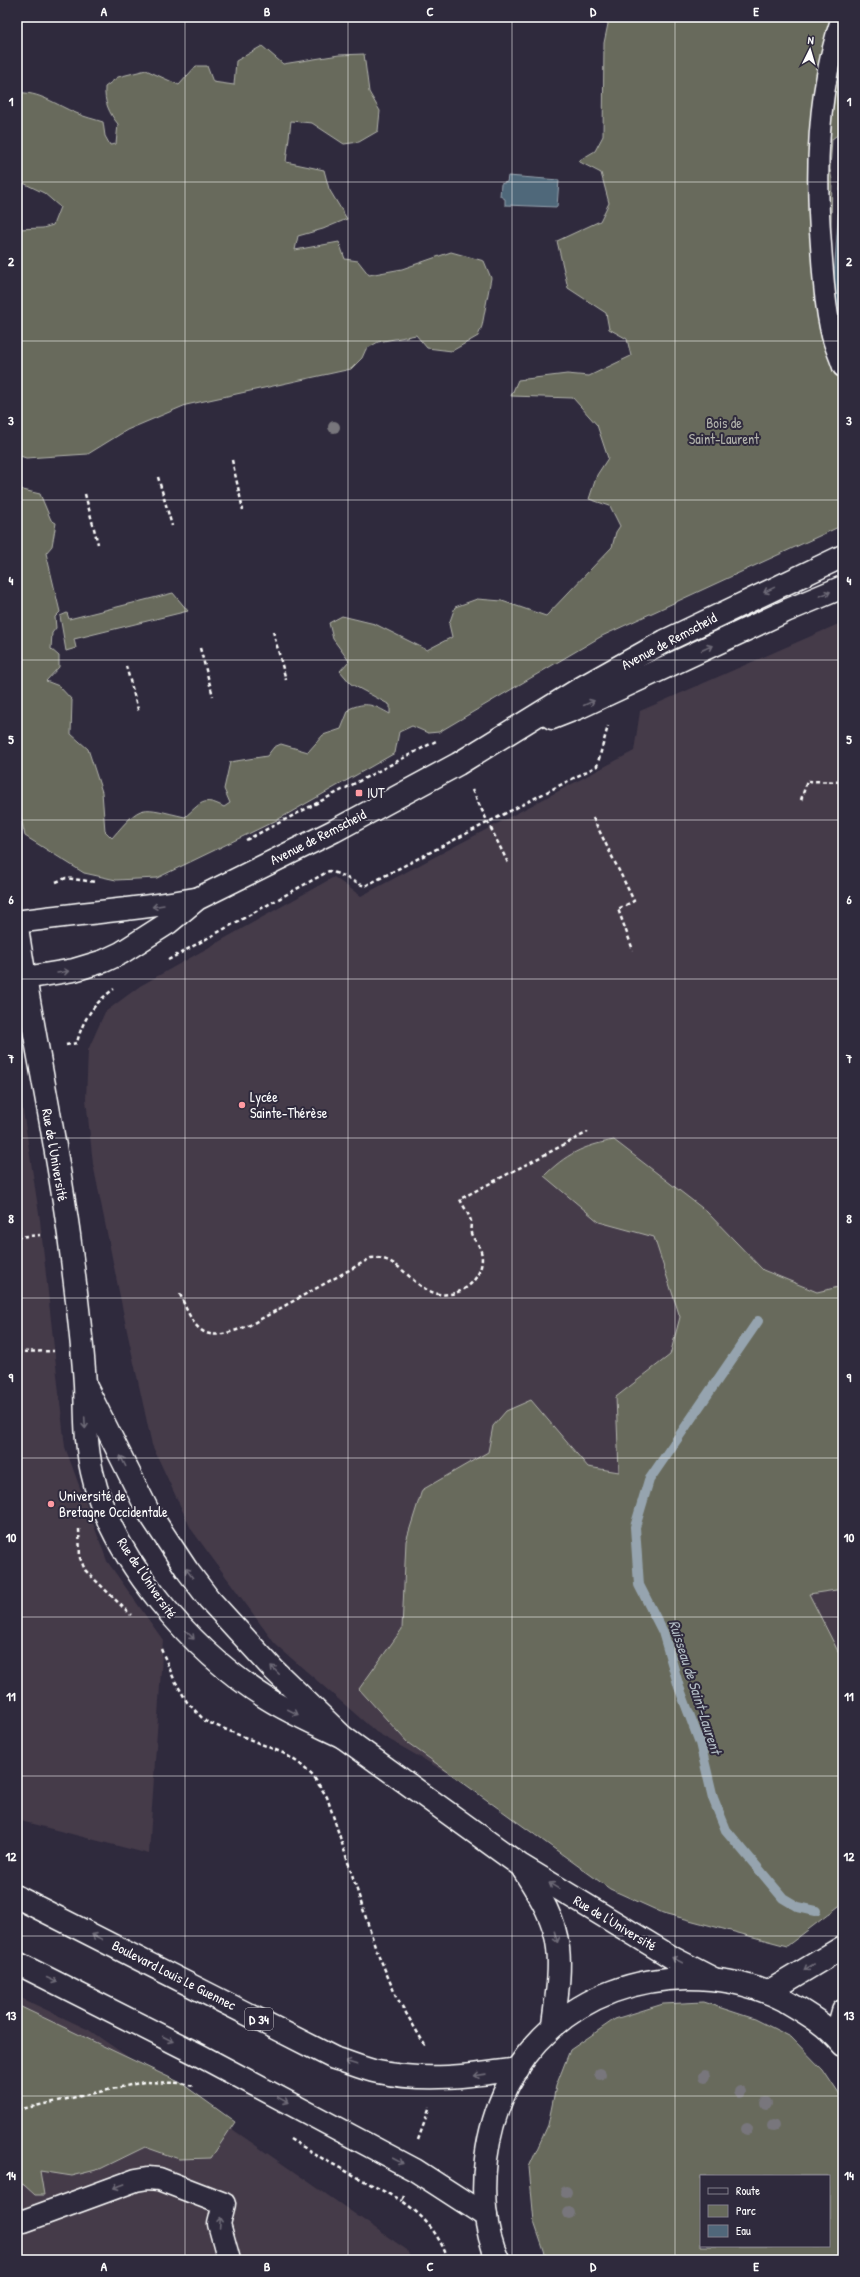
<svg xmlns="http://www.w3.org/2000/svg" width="860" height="2277" font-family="'Patrick Hand',sans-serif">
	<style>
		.built { fill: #443a49 }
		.green { fill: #676a5b; stroke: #b3b4ad; fill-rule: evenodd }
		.water { fill: #50677a; stroke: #96a4af }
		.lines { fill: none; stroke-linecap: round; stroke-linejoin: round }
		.stream { stroke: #96a4af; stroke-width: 10 }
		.lane-casing { stroke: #fff; stroke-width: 23 }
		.street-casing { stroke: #fff; stroke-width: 25 }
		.secondary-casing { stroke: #fff; stroke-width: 25 }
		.primary-casing { stroke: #fff; stroke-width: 25 }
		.path { stroke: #fff; stroke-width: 2.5; stroke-dasharray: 4 3; stroke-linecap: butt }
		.lane { stroke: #2f2a3d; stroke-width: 20 }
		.street { stroke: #2f2a3d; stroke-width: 22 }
		.secondary { stroke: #2f2a3d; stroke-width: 22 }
		.primary { stroke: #2f2a3d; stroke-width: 22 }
		.tree { fill: #78767b }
		.oneway { stroke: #6d6a77 }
		.grid { fill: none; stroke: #fff; stroke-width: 1; stroke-opacity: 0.55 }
		.poi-dot { fill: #ff9aa2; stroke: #2f2a3d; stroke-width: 1.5 }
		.labels { text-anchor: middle; stroke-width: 4; stroke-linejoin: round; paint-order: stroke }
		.shield { fill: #2f2a3d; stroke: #c1bfc5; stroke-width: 1 }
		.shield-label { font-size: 13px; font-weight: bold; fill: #fff }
		.park-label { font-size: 14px; fill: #b3b4ad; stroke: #2f2a3d }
		.street-label { font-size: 14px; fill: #fff; stroke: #2f2a3d }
		.poi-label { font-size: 14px; fill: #fff; stroke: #2f2a3d; text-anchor: start }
		.water-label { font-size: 15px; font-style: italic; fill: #b0bbc3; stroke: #2f2a3d }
		.neatline { fill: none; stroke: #fff; stroke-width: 1.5 }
		.grid-label { font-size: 13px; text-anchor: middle; font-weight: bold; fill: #fff }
	</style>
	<rect width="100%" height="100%" fill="#2f2a3d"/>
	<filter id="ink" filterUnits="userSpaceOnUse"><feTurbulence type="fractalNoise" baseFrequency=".025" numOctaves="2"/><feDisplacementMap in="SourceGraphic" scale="8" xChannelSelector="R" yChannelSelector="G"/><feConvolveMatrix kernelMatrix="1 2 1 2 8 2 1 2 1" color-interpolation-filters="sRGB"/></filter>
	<g filter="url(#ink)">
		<g class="built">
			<path d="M843,622V1893L632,1879L376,1732L275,1644L191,1529L152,1445L127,1331L93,1164L86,1099L88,1050L105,1012L140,986L334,877L361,896L634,751L640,711Z"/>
			<path d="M17,1072L40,1220L65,1447L107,1561L163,1640L149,1854L17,1820Z"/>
			<path d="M17,1996L89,2030L407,2250L411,2260H17Z"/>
		</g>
		<g class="green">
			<path d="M603,17H843V131L832,139L830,169L832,180L830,265L843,348V525L602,636L439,732L428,733L412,726L399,732L395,753L277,820L157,878L116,880L84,873L25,836L17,800V484L23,490L40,494L51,520L56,523L52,546L46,553L60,612L55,617L56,628L52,633L51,649L59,656V667L46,681L59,686L72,700L71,734L88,749L102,792L105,831L112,838C143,802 140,807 185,817C201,803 203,796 224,807L230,803L224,789L230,762L267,756L274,747L281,744L308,752L323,735L341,729L349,709C366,701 374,705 390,714V705L351,684L340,671L349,661L333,639L329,623L342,616L375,624L427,650L452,637L449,624L455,607L477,599L502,601L546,616L612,547L616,532L620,526L610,506L589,499L597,475L608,458L597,425L573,398L511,396L518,380L567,374L589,376L631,356L627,339L609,329L606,313L568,288L557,241L600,221L609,203L601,173L578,161L595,151L603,136L604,43L608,24Z"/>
			<path d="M262,46L283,64L339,55L364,54L369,92L380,111L378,131L359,142L344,144L312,123L291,121L286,162L324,170L329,189L347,219L323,229L298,236L295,250L339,242L345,259L358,261L369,275L402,269L451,252L484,261L491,278L482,326L478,336L452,351L427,348L416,335L378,342L366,349L362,358L351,369L186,405L127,430L88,454L26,458L17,455V229L43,228L53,225L60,207L44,193L17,180V93C39,91 56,105 76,113C84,117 94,119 103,122L105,136L110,145L116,144L118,124C109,113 104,102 105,87L118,77L146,70L179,85L196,66H207L213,82L234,85L236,61Z"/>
			<path d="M173,593L188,611L74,639L76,648L66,651L60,616L67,613L69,619Z"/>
			<path d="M614,1140L706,1211L763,1270L817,1292L843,1286V1589L809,1594L843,1661V1903L787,1946L663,1913L610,1889L408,1743L359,1689L402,1629L406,1541L422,1490L488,1452L493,1426L506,1411L531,1400L588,1467L619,1472L616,1397L670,1355L680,1317L654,1237L599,1222L544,1176C566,1154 583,1146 614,1140Z"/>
			<path d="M703,2002L755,2019L791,2037L823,2070L843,2100V2253L840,2260H547L534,2222L529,2167L548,2125L556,2086L570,2050L615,2019L663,2004ZM701,2176H829V2246H701Z"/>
			<path d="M17,2005L181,2083L235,2122L211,2158L179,2159L145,2147L100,2169L72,2176L40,2171L44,2195H35L24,2185L17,2182Z"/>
		</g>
		<g class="water">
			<path d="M843,144V343L833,294Z"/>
			<path d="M508,176L559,180L557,207L505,205V199L500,196L501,184L507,182Z"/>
		</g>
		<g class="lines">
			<path class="stream" d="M758,1321L649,1480L635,1527L639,1585L663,1632L679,1687L700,1743L713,1798L726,1830L783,1898L798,1907L816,1911"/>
			<defs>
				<path id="lane" d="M842,17C817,90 815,170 821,245C823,275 825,307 832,336C835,347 840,357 843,367"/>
				<g id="street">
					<path d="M768,1992L843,1947"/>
					<path d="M836,2036L843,2011"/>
					<path d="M17,2220L24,2221L136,2180L148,2178L159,2179L224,2204L219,2224L229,2260"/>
				</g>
				<g id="secondary">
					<path d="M552,718L580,707L788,610L843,587"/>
					<path d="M17,922C77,913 136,910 195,899"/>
					<path d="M17,927C32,1030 55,1132 69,1235C75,1284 82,1334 85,1384C86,1414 85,1442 92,1472C111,1559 193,1652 268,1699C292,1714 318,1725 343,1737"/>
					<path d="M25,978L74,970L104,961L121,953L168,923L197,899L334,831L458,764L581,688L665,641L843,556"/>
					<path d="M87,1389L148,1511L187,1570L209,1599L274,1670L343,1737L520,1865L673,1958L712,1978"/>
					<path d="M523,1869C538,1893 555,1918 558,1948C561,1973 556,2000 553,2025"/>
				</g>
				<g id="primary">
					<path d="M17,1897L334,2058C348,2062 363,2069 378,2072C425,2082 471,2076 518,2069"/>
					<path d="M17,1963L199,2055L415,2170L486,2216"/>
					<path d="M498,2260C484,2230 482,2192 486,2159C499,2052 579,1979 688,1978C722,1978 753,1984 784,2000C806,2013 827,2025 843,2045"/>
				</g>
			</defs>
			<use href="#lane" class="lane-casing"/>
			<use href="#street" class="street-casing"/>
			<use href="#secondary" class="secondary-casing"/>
			<use href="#primary" class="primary-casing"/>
			<g class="path">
				<path d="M232,460L243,510"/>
				<path d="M158,477L172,526"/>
				<path d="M85,494L98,544"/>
				<path d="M273,631L286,680"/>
				<path d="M200,648L213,696"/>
				<path d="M126,666L139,713"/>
				<path d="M472,790L509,865"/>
				<path d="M801,800L807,781L843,782"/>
				<path d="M593,818L634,901L618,909L633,950"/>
				<path d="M246,840L438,740"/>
				<path d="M56,882L66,878L95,882"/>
				<path d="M168,960L329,871C342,874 352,882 365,886L597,766L608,726"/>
				<path d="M66,1045L77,1043C82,1020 95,1002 114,989"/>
				<path d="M17,1237L40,1235"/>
				<path d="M180,1294C197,1337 206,1343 250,1325L371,1258C405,1255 414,1299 450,1294C472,1291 489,1267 479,1246C477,1242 472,1238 471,1233C470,1230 471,1225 471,1221C469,1214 463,1206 460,1199L588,1132"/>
				<path d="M17,1352L54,1351"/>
				<path d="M79,1529L80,1558L85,1570L131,1615"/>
				<path d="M161,1649L174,1679L187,1702L205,1721L283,1753L299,1763L313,1776L327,1797L376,1949L396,1996L426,2047"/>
				<path d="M17,2110L144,2082L181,2083L193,2086"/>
				<path d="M290,2139L325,2160L402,2201"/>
				<path d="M418,2140L430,2107"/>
				<path d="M404,2196L402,2201C423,2215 440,2235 448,2260"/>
			</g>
			<use href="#lane" class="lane"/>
			<use href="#street" class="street"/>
			<use href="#secondary" class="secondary"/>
			<use href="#primary" class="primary"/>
		</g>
		<g class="tree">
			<circle cx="334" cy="427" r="6"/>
			<circle cx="600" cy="2074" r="6"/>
			<circle cx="705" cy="2076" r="6"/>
			<circle cx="740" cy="2092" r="6"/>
			<circle cx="766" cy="2103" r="6"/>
			<circle cx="773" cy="2126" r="6"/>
			<circle cx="747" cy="2129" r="6"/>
			<circle cx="566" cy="2192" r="6"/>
			<circle cx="569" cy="2213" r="6"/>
		</g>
		<defs><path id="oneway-shaft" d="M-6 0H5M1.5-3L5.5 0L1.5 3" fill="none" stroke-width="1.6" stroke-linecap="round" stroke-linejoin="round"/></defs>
		<g class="oneway">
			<use href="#oneway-shaft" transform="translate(769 590) rotate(154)"/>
			<use href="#oneway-shaft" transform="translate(825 594) rotate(-23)"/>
			<use href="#oneway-shaft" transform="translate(707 648) rotate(-25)"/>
			<use href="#oneway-shaft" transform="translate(589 703) rotate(-25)"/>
			<use href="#oneway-shaft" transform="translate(158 906) rotate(171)"/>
			<use href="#oneway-shaft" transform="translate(63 972) rotate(-9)"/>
			<use href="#oneway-shaft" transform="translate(85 1423) rotate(87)"/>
			<use href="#oneway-shaft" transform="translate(123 1461) rotate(-117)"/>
			<use href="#oneway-shaft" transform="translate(189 1573) rotate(-127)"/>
			<use href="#oneway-shaft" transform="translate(190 1635) rotate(45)"/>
			<use href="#oneway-shaft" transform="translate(275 1670) rotate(-135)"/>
			<use href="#oneway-shaft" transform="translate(293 1712) rotate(27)"/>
			<use href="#oneway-shaft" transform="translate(554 1886) rotate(-149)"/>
			<use href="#oneway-shaft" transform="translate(97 1937) rotate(-154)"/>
			<use href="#oneway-shaft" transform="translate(556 1937) rotate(74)"/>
			<use href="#oneway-shaft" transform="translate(677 1960) rotate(-152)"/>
			<use href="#oneway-shaft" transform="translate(809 1967) rotate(150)"/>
			<use href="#oneway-shaft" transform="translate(52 1980) rotate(25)"/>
			<use href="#oneway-shaft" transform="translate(168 2039) rotate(27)"/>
			<use href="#oneway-shaft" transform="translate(351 2063) rotate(-162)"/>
			<use href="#oneway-shaft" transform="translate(480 2075) rotate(172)"/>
			<use href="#oneway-shaft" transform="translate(283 2100) rotate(28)"/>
			<use href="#oneway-shaft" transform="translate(398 2161) rotate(28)"/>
			<use href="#oneway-shaft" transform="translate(119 2186) rotate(160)"/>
			<use href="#oneway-shaft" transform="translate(220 2223) rotate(-86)"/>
		</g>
	</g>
	<path class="grid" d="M185,17V2260M348,17V2260M512,17V2260M675,17V2260M17,182H843M17,341H843M17,500H843M17,660H843M17,820H843M17,979H843M17,1138H843M17,1298H843M17,1458H843M17,1617H843M17,1776H843M17,1936H843M17,2096H843"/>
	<g class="poi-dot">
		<rect x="355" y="789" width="8" height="8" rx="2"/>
		<circle cx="242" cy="1105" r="4"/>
		<circle cx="51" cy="1504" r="4"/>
	</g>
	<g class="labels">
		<rect class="shield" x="245" y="2008" width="28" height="22" rx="3"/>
		<g class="shield-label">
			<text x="259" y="2024">D 34</text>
		</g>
		<g class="park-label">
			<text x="724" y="428">Bois de<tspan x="724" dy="16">Saint-Laurent</tspan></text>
		</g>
		<g class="street-label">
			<text transform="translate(669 641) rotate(-28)" y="5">Avenue de Remscheid</text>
			<text transform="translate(318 837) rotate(-27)" y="5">Avenue de Remscheid</text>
			<text transform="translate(55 1155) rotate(80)" y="5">Rue de l'Université</text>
			<text transform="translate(147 1578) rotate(56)" y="5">Rue de l'Université</text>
			<text transform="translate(615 1923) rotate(31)" y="5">Rue de l'Université</text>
			<text transform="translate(174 1975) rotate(27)" y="5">Boulevard Louis Le Guennec</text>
		</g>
		<g class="poi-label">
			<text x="367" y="798">IUT</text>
			<text x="250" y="1102">Lycée<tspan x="250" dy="16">Sainte-Thérèse</tspan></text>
			<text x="59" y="1501">Université de<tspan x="59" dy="16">Bretagne Occidentale</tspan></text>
		</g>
		<g class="water-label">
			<text transform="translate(695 1687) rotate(72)" y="5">Ruisseau de Saint-Laurent</text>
		</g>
	</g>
	<rect width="860" height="2277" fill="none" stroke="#2f2a3d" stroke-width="44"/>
	<rect x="700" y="2175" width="130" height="72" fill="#2f2a3d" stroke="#827f8b"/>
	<rect x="708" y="2188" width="20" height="6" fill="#2f2a3d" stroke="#827f8b"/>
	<text x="736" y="2195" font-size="12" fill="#ffffff">Route</text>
	<rect x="708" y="2205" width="20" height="12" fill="#676a5b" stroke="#827f8b"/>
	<text x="736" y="2215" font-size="12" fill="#ffffff">Parc</text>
	<rect x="708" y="2225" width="20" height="12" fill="#50677a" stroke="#827f8b"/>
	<text x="736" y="2235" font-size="12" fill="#ffffff">Eau</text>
	<g transform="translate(810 50) rotate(5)" stroke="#2f2a3d" stroke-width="3" paint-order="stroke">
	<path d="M0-3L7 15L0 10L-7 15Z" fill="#ffffff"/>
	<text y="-6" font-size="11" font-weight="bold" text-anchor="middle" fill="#ffffff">N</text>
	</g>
	<rect x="22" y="22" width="816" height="2233" class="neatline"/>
	<g class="grid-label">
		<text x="104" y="16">A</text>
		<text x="267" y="16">B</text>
		<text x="430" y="16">C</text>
		<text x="593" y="16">D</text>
		<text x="756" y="16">E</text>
		<text x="11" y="106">1</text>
		<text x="849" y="106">1</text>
		<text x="11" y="266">2</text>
		<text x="849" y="266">2</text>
		<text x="11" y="425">3</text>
		<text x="849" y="425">3</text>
		<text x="11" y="585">4</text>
		<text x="849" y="585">4</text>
		<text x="11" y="744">5</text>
		<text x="849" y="744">5</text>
		<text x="11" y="904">6</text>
		<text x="849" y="904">6</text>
		<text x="11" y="1063">7</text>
		<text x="849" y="1063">7</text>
		<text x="11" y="1223">8</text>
		<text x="849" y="1223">8</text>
		<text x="11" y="1382">9</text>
		<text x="849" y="1382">9</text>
		<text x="11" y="1542">10</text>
		<text x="849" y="1542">10</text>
		<text x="11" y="1701">11</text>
		<text x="849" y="1701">11</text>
		<text x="11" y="1861">12</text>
		<text x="849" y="1861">12</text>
		<text x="11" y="2020">13</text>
		<text x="849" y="2020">13</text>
		<text x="11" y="2180">14</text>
		<text x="849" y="2180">14</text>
		<text x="104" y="2271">A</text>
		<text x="267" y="2271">B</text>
		<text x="430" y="2271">C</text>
		<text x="593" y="2271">D</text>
		<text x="756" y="2271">E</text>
	</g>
</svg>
